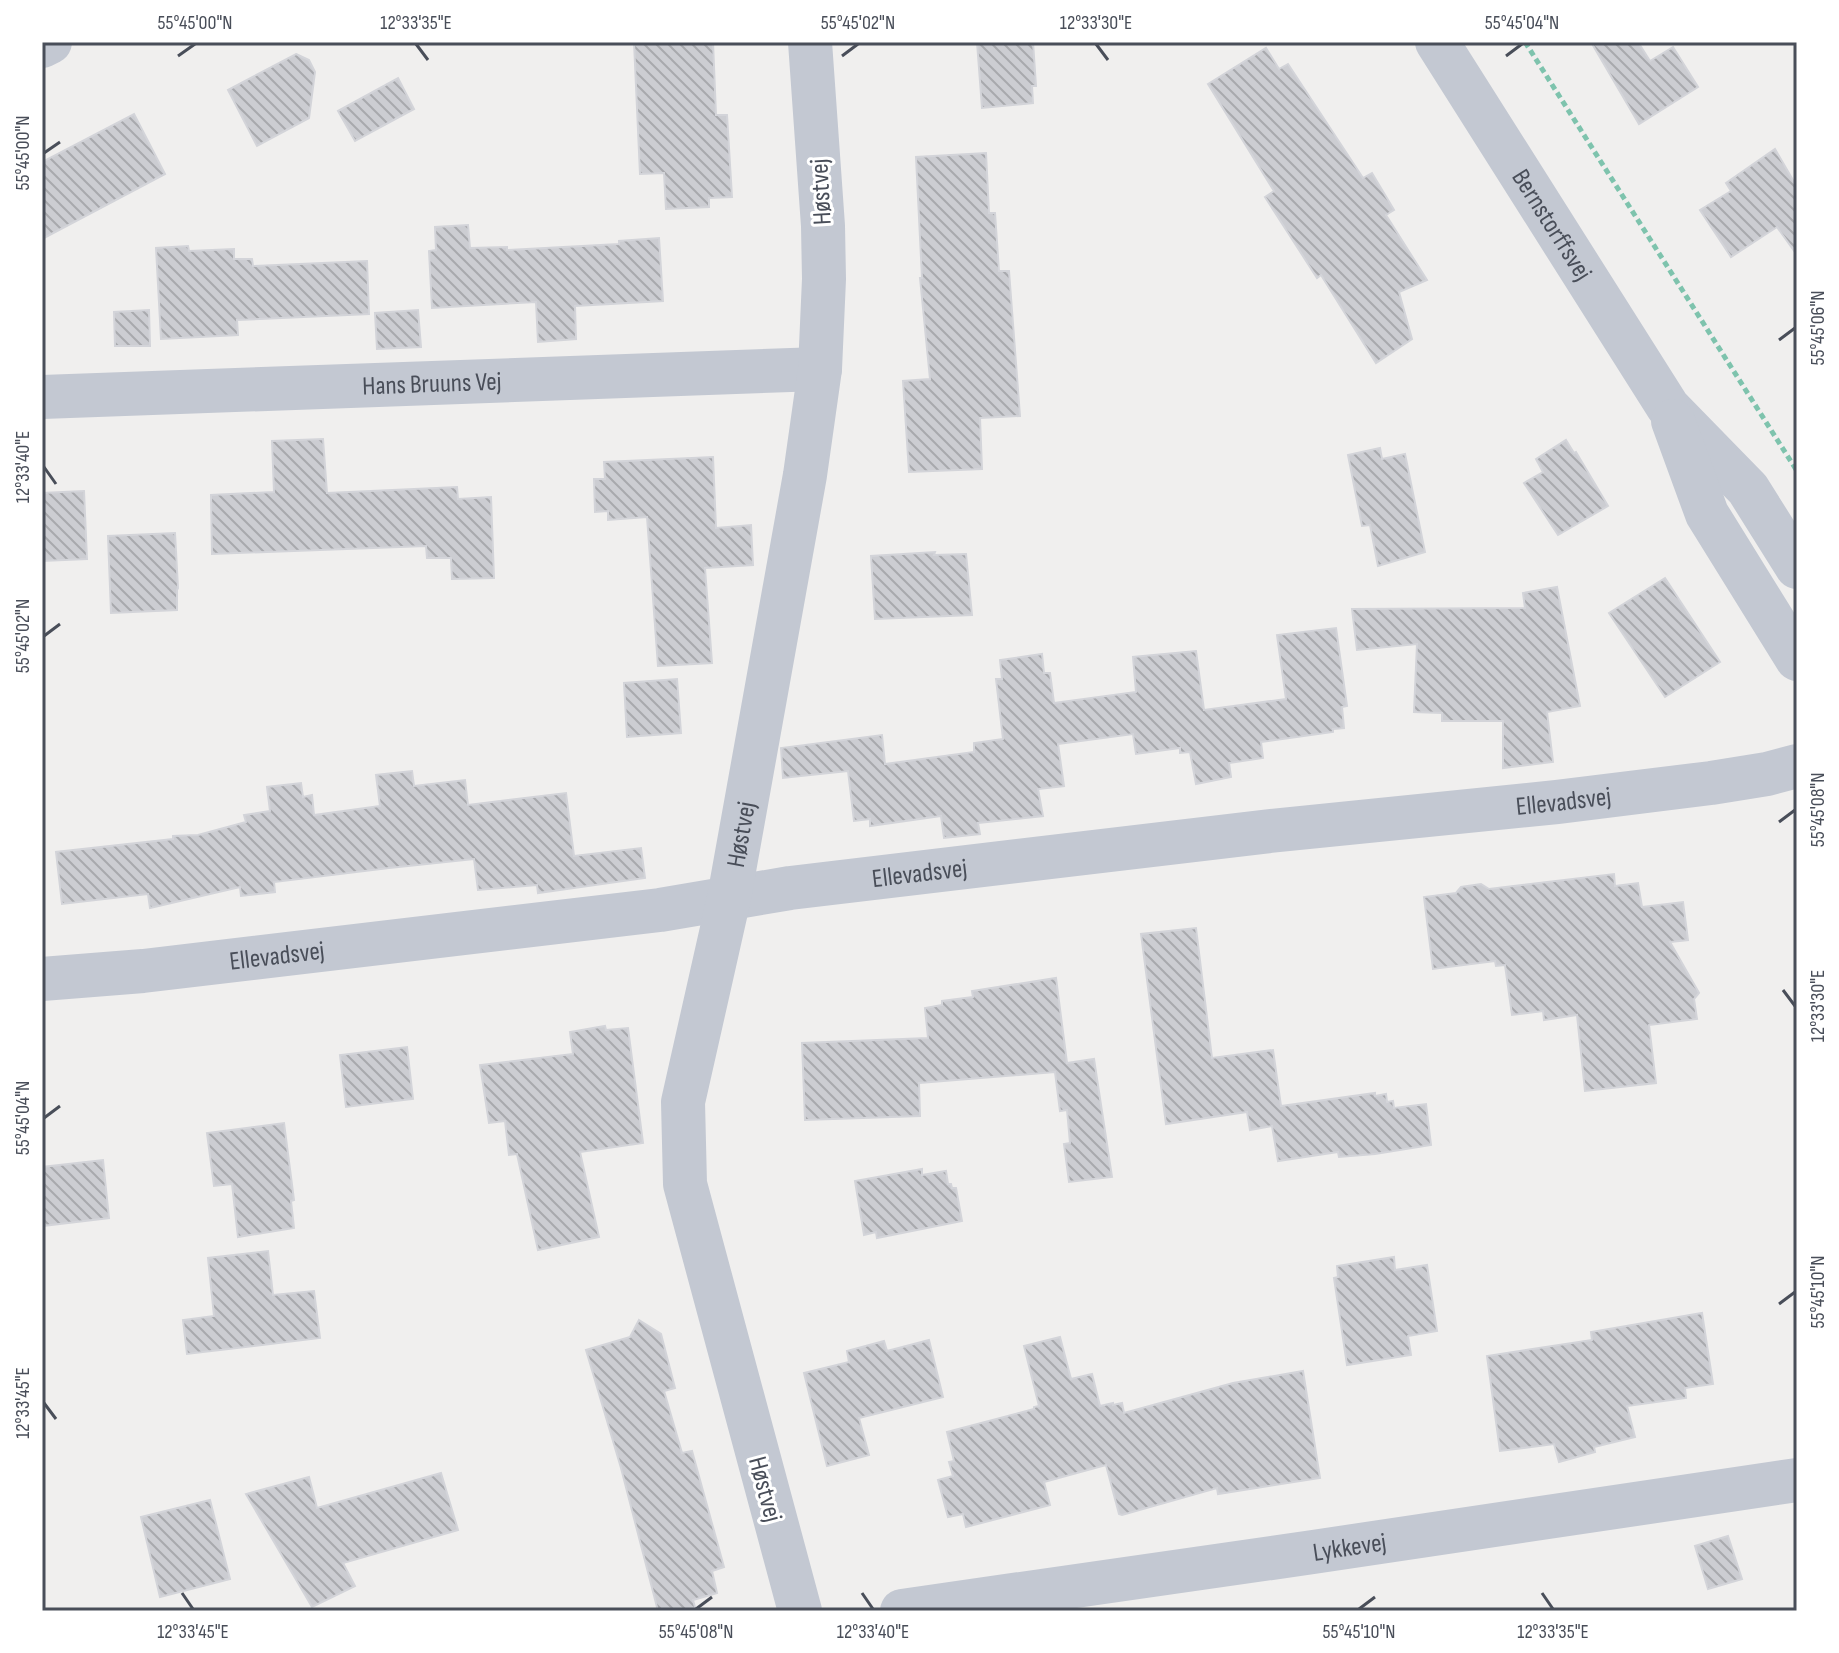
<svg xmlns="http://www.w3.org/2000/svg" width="1839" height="1653" font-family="'Sofia Sans Condensed',sans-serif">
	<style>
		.building { fill: url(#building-back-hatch); stroke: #d3d4d9; stroke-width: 2 }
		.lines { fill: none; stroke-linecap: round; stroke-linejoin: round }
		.path { stroke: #7ec3ad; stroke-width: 5; stroke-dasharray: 6 4; stroke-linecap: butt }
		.minor { stroke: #c3c8d2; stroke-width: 44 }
		.ticks { fill: none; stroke: #494e59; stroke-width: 3 }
		.labels { text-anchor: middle; stroke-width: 6; stroke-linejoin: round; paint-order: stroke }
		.street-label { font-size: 26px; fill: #494e59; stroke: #fff }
		.neatline { fill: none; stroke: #494e59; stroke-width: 3 }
		.ticks-label { font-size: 20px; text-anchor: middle; fill: #494e59 }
	</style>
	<defs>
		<pattern id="building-back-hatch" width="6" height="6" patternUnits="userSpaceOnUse" patternTransform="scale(2)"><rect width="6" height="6" fill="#cccdd2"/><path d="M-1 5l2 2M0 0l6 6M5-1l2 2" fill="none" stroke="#a8a9ad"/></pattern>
	</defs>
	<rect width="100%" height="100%" fill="#f0efee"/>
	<g class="building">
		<path d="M634,42H713L716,115H727L732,197L709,198V207L666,209L664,173L640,174Z"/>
		<path d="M977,42H1033L1036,86H1032L1033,103L982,108Z"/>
		<path d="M1591,42H1638L1650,61L1673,47L1698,87L1639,124Z"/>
		<path d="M1266,48L1279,69L1288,64L1363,178L1372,173L1394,210L1386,215L1427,280L1399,292L1412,339L1376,363L1321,275L1317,278L1265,197L1274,191L1208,84Z"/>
		<path d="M296,54L309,60L315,72L309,118L257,146L228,90Z"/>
		<path d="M398,78L414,109L355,141L338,111Z"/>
		<path d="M134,114L165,174L42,239V162Z"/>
		<path d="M1775,149L1797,187V255L1777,227L1731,257L1700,210L1731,191L1726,183Z"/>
		<path d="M986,153L989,213H995L999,271H1009L1020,416L980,418L982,469L909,472L903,381L930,379L920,278H922L916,157Z"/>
		<path d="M468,225L470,248L507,247V250L619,244V241L659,238L663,301L575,306L576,339L538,342L536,302L432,308L429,251L436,250L435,227Z"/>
		<path d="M188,246L189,251L234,249V259H252L253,266L367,261L369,314L237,320L238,335L161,339L156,248Z"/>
		<path d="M149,310L150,346H115L114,312Z"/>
		<path d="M418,310L421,347L377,349L375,313Z"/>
		<path d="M323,439L327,493L457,487L458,499L491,497L494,578L452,579L451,558H427L426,546L212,554L211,495L274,492L272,441Z"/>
		<path d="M1566,440L1574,453L1576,452L1608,506L1558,535L1524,483L1543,472L1536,459Z"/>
		<path d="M1380,448L1382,459L1405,454L1425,552L1378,566L1370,525L1362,526L1348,455Z"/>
		<path d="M713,457L716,528L751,525L753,565L705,568L712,663L658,666L647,517L608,520V511L595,512L594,479H605L604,462Z"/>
		<path d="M84,491L87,559L42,561V493Z"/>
		<path d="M175,533L178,588L177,590V610L111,613L108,536Z"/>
		<path d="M935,552L934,555L966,554L972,615L875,619L871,556Z"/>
		<path d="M1665,578L1720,662L1665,697L1609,613Z"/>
		<path d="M1557,587L1580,706L1547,712L1553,762L1503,768V721H1442V713L1414,712L1417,644L1357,650L1352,609L1525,608L1523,593Z"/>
		<path d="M1336,628L1347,706L1342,707L1344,728L1333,729V732L1261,742L1263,758L1229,763L1231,777L1196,784L1190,752L1180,753V748L1136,754L1133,734L1058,744L1064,786L1038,789L1043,816L978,823L980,834L944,838L941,816L870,826V819L854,821L848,771L783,778L781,748L882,735L885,764L974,752V743L1003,739L996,679H1002L1000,660L1042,654L1044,673H1050L1054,703L1136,692L1133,657L1196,651L1204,710L1286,699L1277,635Z"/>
		<path d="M677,679L681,733L627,737L624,683Z"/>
		<path d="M412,771L414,786L465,780L468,805L566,793L574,856L641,848L645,878L538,893L537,885L478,890L474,859L389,868L274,882L275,892L241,896L240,887L150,908L148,894L62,904L56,852L173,839V836L198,835L246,822L244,815L270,811L267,787L301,783L303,797L312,795L314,815L380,806L376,775Z"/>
		<path d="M1614,874L1615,886L1638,883L1642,907L1683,902L1688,940L1670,942L1699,993L1694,999L1697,1019L1649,1025L1656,1083L1585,1091L1577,1015L1544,1020L1543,1011L1512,1015L1505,965L1496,966L1495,961L1433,969L1424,897L1456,893L1461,887L1481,884L1489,889Z"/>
		<path d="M1196,928L1212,1058L1273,1050L1281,1106L1375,1093V1096L1386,1094L1387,1102L1393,1101L1394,1108L1426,1104L1431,1145L1375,1154L1339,1157L1338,1152L1278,1161L1272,1126L1250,1130L1247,1112L1166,1124L1141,934Z"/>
		<path d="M1056,978L1067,1063L1094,1059L1112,1177L1069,1182L1064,1144L1070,1143L1067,1110L1060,1111L1055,1072L919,1083L920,1116L805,1120L802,1043L928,1038L925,1008L942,1005V1001L973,997L972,991Z"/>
		<path d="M605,1026L606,1030L628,1028L643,1143L580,1152L599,1237L538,1250L517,1154L509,1155L505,1121L489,1123L480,1065L573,1054L570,1032Z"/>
		<path d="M407,1047L413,1099L346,1107L340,1055Z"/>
		<path d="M284,1123L294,1200L291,1201L294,1228L238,1237L232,1184L214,1186L207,1133Z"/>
		<path d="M103,1160L109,1218L42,1226V1167Z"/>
		<path d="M922,1169V1175L946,1171L948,1184H951L952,1188H956L962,1221L877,1238L876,1232L864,1235L855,1181Z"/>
		<path d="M268,1251L273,1295L314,1291L320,1338L187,1354L183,1320L214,1316L208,1258Z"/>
		<path d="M1394,1257L1395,1270L1427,1265L1437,1331L1408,1336L1411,1355L1347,1365L1334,1278L1338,1277L1337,1266Z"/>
		<path d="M1702,1313L1713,1384L1685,1388L1686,1398L1627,1406L1635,1437L1594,1447L1595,1452L1559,1462L1554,1444L1500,1451L1487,1356L1592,1340L1591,1332Z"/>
		<path d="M639,1320L661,1334L675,1388L664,1391L682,1453L692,1451L724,1567L712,1571L717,1593L693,1600L696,1611H658L621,1468L586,1350L630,1337Z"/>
		<path d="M1060,1337L1071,1379L1092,1374L1100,1406L1113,1403V1405L1122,1403L1124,1413L1233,1383L1303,1371L1320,1478L1218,1494L1217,1488L1122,1515L1119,1514L1106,1465L1044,1482L1050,1505L966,1527L963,1514L948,1517L938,1480L953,1476L949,1462L954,1461L947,1432L1034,1409V1407L1039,1406L1024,1346Z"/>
		<path d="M929,1340L943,1397L859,1418L869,1455L827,1466L804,1373L849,1362L847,1351L884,1341L887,1351Z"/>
		<path d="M441,1473L458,1530L343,1563L355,1586L312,1607L246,1494L309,1477L317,1508Z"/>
		<path d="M210,1500L230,1579L160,1597L141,1517Z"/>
		<path d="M1728,1536L1742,1579L1708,1589L1695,1546Z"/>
	</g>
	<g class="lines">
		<path class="path" d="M1525,42L1797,471"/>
		<g class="minor">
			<path id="s1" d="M1437,42L1668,407L1748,489L1797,567"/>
			<path d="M42,46L50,42"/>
			<path id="s2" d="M42,397L820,369"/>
			<path d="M1673,421L1707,514L1797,659"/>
			<path id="s3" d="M42,979L143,971L660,910L790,888L1270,831L1557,802L1711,783L1767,774L1797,766"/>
			<path id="s4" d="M800,1611L685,1184L683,1102L729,898L805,475L820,369L824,279L823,226L810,42"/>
			<path id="s5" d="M902,1611L1313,1552L1797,1480"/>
		</g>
	</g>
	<path class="ticks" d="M416,44L428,60M1096,44L1108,60M178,56L195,44M842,56L858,44M1506,56L1522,44M44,153L60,142M1779,340L1795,328M44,467L56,484M44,636L60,624M1779,822L1795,810M1783,990L1795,1006M44,1118L60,1106M1779,1304L1795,1292M44,1403L56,1419M182,1593L193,1609M862,1593L873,1609M1542,1593L1553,1609M696,1609L712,1597M1359,1609L1375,1597"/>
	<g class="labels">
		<g class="street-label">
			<text transform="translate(820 192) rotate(-93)" y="9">Høstvej</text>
			<text dy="9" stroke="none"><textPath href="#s1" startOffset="216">Bernstorffsvej</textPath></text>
			<text dy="9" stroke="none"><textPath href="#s2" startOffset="390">Hans Bruuns Vej</textPath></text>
			<text dy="9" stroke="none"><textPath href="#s3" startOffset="1532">Ellevadsvej</textPath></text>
			<text dy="9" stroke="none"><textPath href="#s4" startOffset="798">Høstvej</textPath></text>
			<text dy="9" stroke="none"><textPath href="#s3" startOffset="884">Ellevadsvej</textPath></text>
			<text dy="9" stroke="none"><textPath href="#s3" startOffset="236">Ellevadsvej</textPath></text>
			<text transform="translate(766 1489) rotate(75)" y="9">Høstvej</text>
			<text dy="9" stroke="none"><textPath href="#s5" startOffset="452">Lykkevej</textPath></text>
		</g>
	</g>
	<rect width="1839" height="1653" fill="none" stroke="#ffffff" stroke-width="88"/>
	<rect x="44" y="44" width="1751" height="1565" class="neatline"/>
	<g class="ticks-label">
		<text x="195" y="29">55°45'00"N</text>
		<text x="416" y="29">12°33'35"E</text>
		<text x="858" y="29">55°45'02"N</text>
		<text x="1096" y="29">12°33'30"E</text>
		<text x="1522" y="29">55°45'04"N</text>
		<text transform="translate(22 153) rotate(-90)" y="7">55°45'00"N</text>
		<text transform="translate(1817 328) rotate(-90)" y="7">55°45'06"N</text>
		<text transform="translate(22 467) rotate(-90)" y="7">12°33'40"E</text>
		<text transform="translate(22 636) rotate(-90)" y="7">55°45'02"N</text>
		<text transform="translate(1817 810) rotate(-90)" y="7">55°45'08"N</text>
		<text transform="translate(1817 1006) rotate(-90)" y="7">12°33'30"E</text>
		<text transform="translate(22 1118) rotate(-90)" y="7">55°45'04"N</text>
		<text transform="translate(1817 1292) rotate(-90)" y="7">55°45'10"N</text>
		<text transform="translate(22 1403) rotate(-90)" y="7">12°33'45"E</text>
		<text x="193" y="1638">12°33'45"E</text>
		<text x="696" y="1638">55°45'08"N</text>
		<text x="873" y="1638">12°33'40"E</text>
		<text x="1359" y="1638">55°45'10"N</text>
		<text x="1553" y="1638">12°33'35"E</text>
	</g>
</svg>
